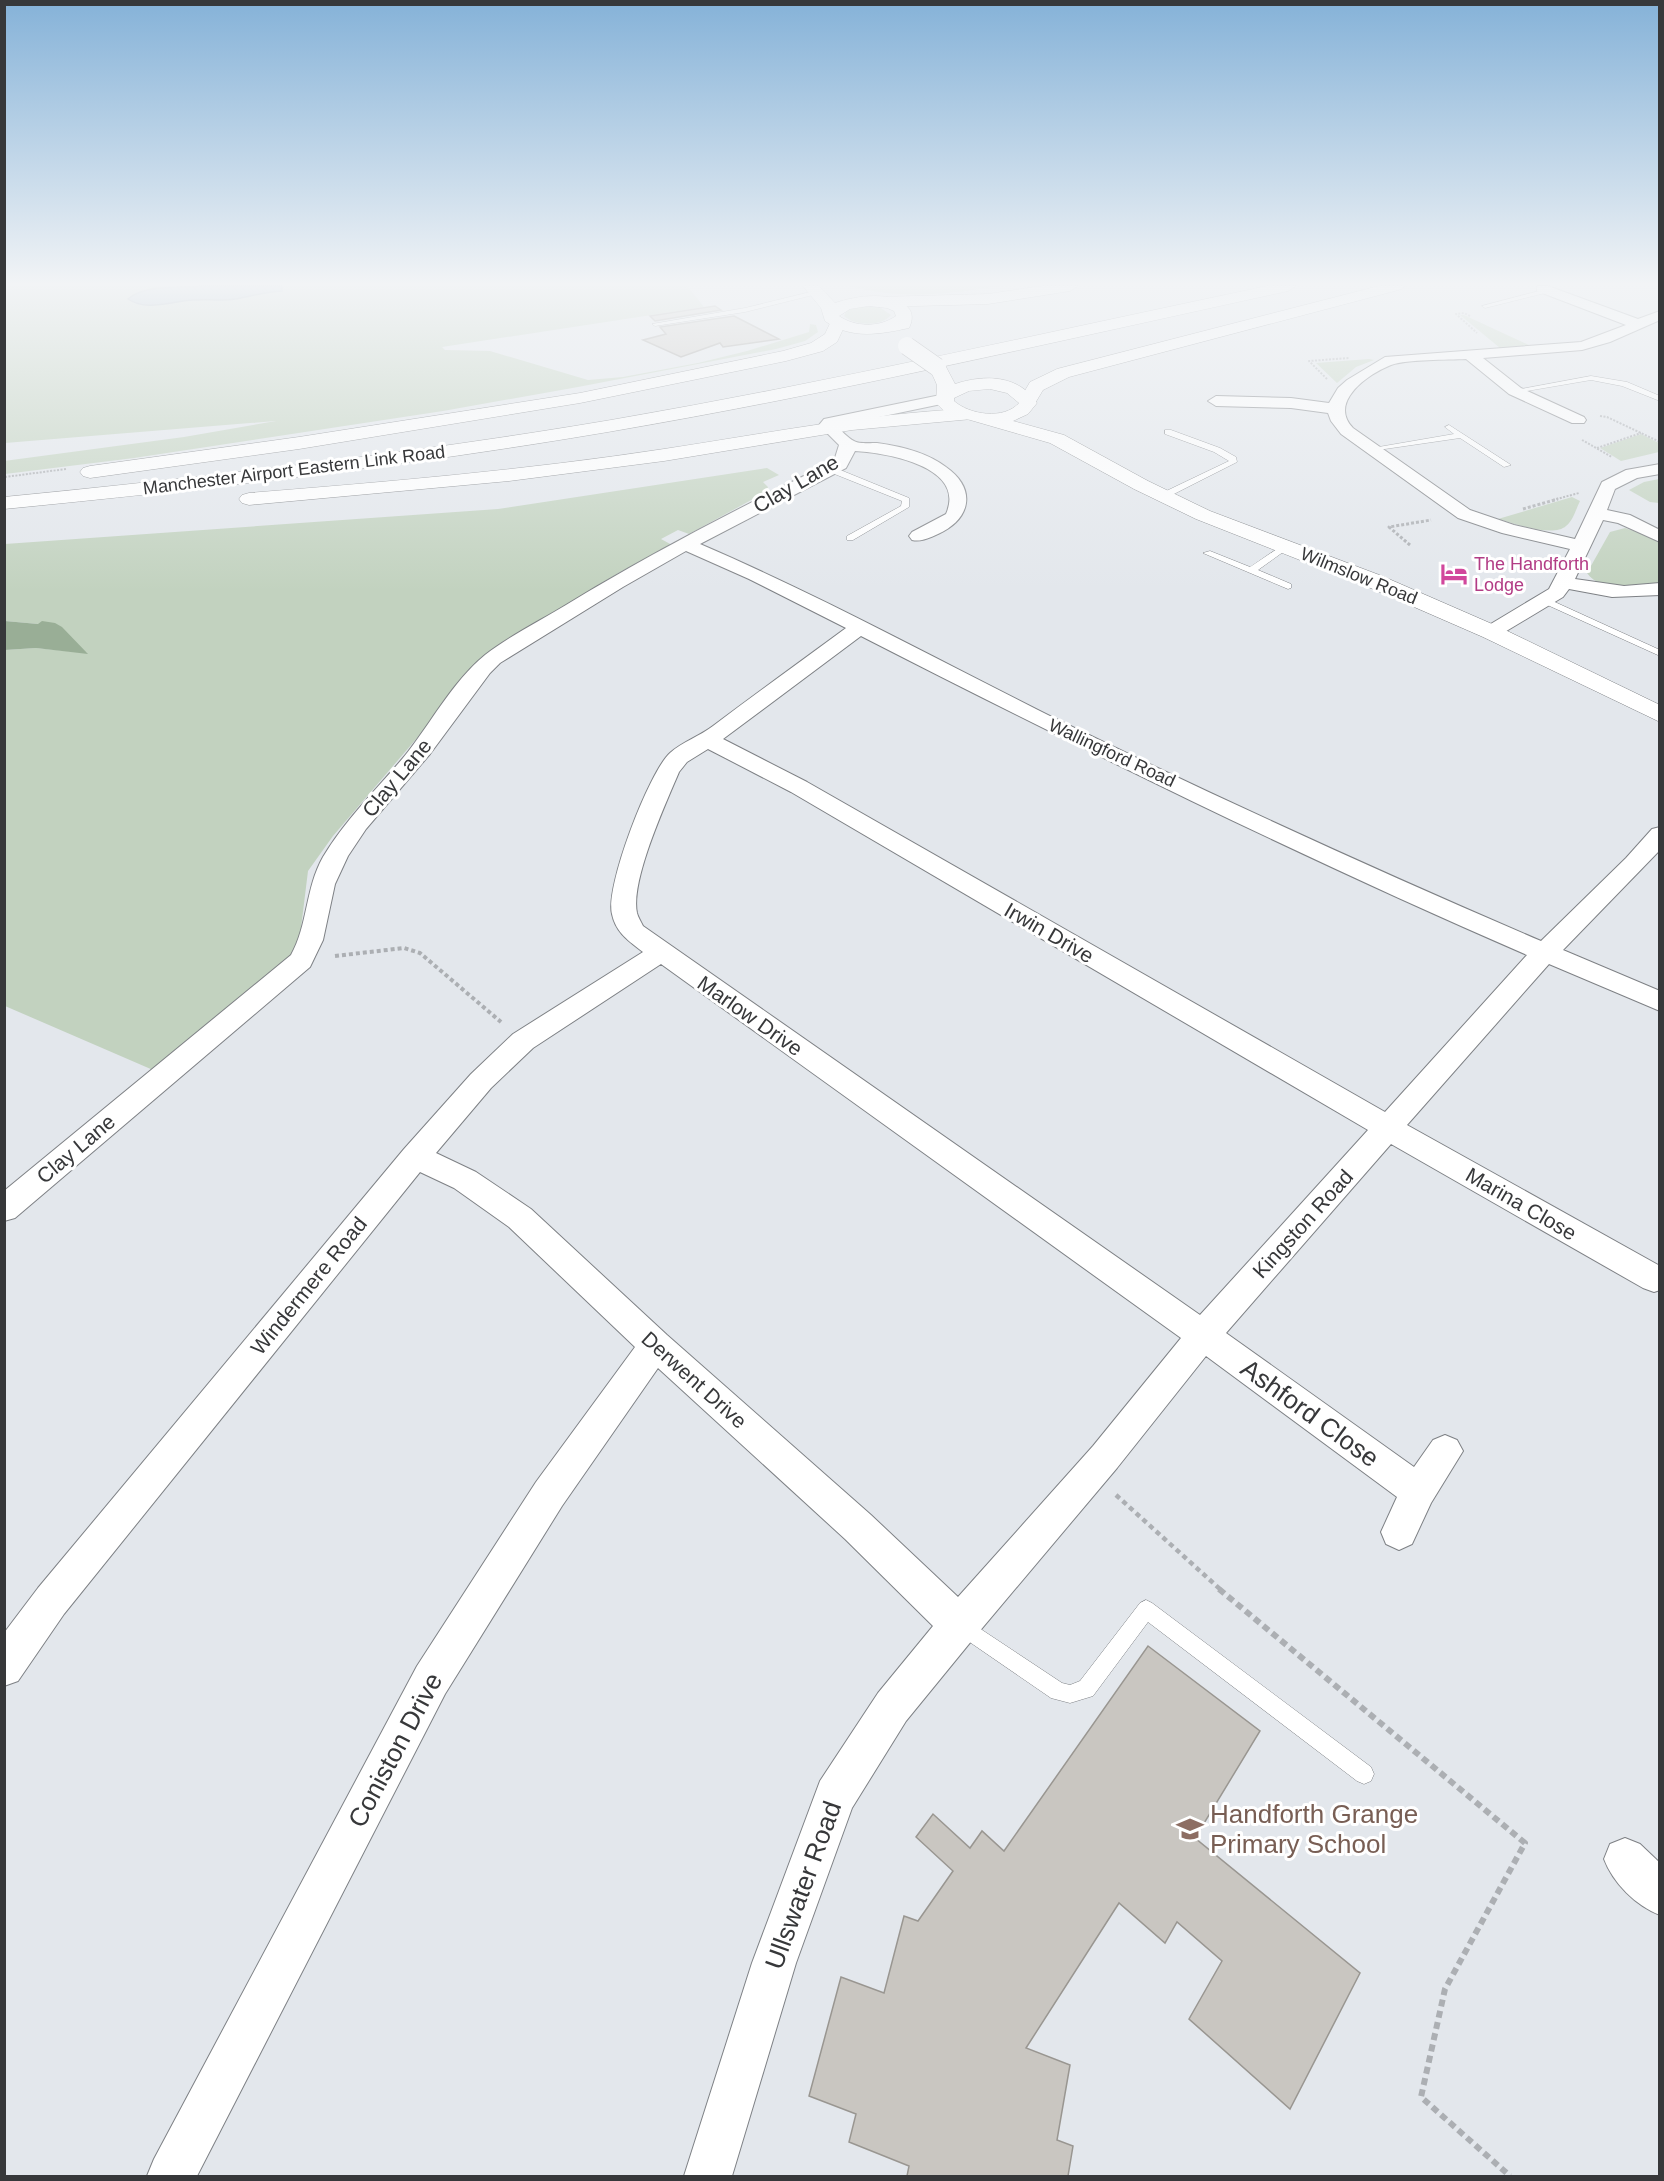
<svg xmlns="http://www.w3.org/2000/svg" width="1664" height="2181" font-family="Arial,sans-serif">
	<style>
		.green { fill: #c2d2bf }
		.forest { fill: #99ae96 }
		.water { fill: #92aec0; stroke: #778b98; stroke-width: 1.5 }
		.building { fill: #c9c6c1; stroke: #999691; stroke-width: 1.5 }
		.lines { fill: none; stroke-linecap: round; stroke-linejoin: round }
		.lane-casing { stroke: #7e8185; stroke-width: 1 }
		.street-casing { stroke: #7e8185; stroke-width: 2 }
		.secondary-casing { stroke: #7e8185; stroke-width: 1 }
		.highway-casing { stroke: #7e8185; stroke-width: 1 }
		.path-far4 { stroke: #acafb3; stroke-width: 2; stroke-dasharray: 2 1.5; stroke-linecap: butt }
		.path-far3 { stroke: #acafb3; stroke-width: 3; stroke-dasharray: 3 2; stroke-linecap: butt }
		.path-far2 { stroke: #acafb3; stroke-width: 4; stroke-dasharray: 4 3; stroke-linecap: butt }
		.path-far1 { stroke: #acafb3; stroke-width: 4.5; stroke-dasharray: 5 4; stroke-linecap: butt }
		.path { stroke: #acafb3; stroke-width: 6; stroke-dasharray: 7 4.5; stroke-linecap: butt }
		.lane { fill: #fff; fill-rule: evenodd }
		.street { fill: #fff; fill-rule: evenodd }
		.secondary { fill: #fff; fill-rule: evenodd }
		.highway { fill: #fff; fill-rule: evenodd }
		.secondary-bridge-casing { stroke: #7e8185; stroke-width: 19; stroke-linecap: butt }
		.secondary-bridge { stroke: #fff; stroke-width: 18 }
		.labels { text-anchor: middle; stroke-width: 6; stroke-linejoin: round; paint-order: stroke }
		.far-street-label { font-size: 18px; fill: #37383a; stroke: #fff }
		.far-hotel-label { font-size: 18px; fill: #b23c85; stroke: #fff; text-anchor: start }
		.street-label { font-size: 21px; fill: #37383a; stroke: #fff }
		.near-street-label { font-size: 26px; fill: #37383a; stroke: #fff }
		.near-education-label { font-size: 26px; fill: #785e54; stroke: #fff; text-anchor: start }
	</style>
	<rect width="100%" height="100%" fill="#e3e7ec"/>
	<g class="green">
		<path d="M5,286H687L704,307L442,347L445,350L490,351L588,380L623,377L698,363L747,351L809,332L810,324L816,325L818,332L805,341L776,349L578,387L443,411L134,458L5,474L4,461L184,437L276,421L5,443Z"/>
		<path d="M850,286H999C949,294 899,300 850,286Z"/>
		<path d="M866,306L881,308L891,315C881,327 855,326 844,316C847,307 858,307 866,306Z"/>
		<path d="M1460,315H1464L1531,346L1500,348Z"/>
		<path d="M1369,359L1374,360L1356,367L1337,383L1316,363Z"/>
		<path d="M1641,434L1659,443V452L1621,461L1600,448Z"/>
		<path d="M767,468L779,475L763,482L768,487L766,492L689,534L678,530L661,539L672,545L620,572L547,617L429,724L333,836L308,871L299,944L295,954L153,1070L5,1006V650L36,648L87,653L38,624L5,621V544L498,509Z"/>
		<path d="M1659,479V503L1650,502L1629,490L1644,482Z"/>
		<path d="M1572,497L1580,501C1576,509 1573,521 1566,526C1553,538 1513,523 1498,519Z"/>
		<path d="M1625,528L1649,536L1659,543V583C1638,585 1602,594 1587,573L1610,532Z"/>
	</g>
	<path class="forest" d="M5,621L38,624L42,621L55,623L62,627L88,654L36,648L5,650Z"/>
	<path class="water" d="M202,286H282V291C266,292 251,296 235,299C221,301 207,299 193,300C172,301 147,312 128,299C145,284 180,288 202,286Z"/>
	<g class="building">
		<path d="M715,306L721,310L655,321L650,316Z"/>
		<path d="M734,316L779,339L723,347L720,343L681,357L643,340L666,334L660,327Z"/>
		<path d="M1148,1646L1260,1731L1195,1838L1360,1973L1290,2109L1189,2019L1222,1961L1177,1922L1165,1943L1119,1903L1026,2048L1070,2065L1057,2140L1073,2146L1068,2176H907L909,2166L849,2142L856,2114L809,2096L841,1977L884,1993L904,1916L918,1921L953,1871L916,1837L933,1814L970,1848L982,1831L1004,1851Z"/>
	</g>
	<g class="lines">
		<defs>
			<g id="lane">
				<path d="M1547,289L1549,292L1485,308L1482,306Z"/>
				<path d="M815,291L817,294L745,312L655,326L652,324L745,308Z"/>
				<path d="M1591,376L1627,382L1660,396V401L1622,386L1591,380L1515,393L1511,391Z"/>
				<path d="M1449,425L1511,465L1504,467L1460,438L1371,451L1367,449L1454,434L1445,427Z"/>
				<path d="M1165,430H1171L1220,448L1236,457L1237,462L1166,498H1160V494L1229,461L1214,452L1165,434Z"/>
				<path d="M827,467H833L909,498V507L853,540H847V536L901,506L902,501L827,471Z"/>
				<path d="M1283,545L1290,547L1258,570L1291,584V588L1288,589L1203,553L1210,551L1250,567Z"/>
				<path d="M1546,598L1660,650V656L1543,603L1541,601Z"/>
				<path d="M1146,1600L1152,1603L1371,1767L1374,1774L1371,1781L1364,1784L1357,1781L1148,1622L1093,1696L1070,1703L1051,1698L955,1632L952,1626L955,1620L961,1617L967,1620L1062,1683L1070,1685L1080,1681L1140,1603Z"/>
			</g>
			<g id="street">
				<path d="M1537,286H1548L1638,319L1660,311V320L1610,342L1582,350L1483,358L1521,388L1584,417L1586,420L1584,423H1572L1509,394L1466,359C1447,360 1408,359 1391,365C1368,374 1328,402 1353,428L1470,510L1514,525L1575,539L1602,482L1626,470L1660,464V474L1637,478L1615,489L1607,510L1630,515L1660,530V542L1618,523L1603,520L1575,579L1624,586L1660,583V595L1612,597L1569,589L1563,597L1498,636H1484L1481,632L1484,628L1549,589L1570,549L1502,533L1458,518L1341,434L1331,421L1328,413L1291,408L1216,406L1208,401L1216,396L1291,398L1329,403L1338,388L1347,380L1385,357L1581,342L1626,325L1537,291Z"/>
				<path d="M945,394L951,396L953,399L951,402L836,426C841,430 848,438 854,441C858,444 871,443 877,443C900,446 926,452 946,467C977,489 971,519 938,534C929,538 921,542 912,540L909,536L912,532L946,514C967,466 886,453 855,451L846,468L700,544C821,596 938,660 1056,719C1216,797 1378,871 1541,941L1626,858L1652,829L1660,827V850L1563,950L1660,991V1011L1549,964L1407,1125L1660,1266V1290L1654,1292L1643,1288L1391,1144L1226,1333L1414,1467L1433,1440L1445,1435L1457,1440L1463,1451L1431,1503L1412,1544L1399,1550L1386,1544L1381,1532L1397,1497L1206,1356L1117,1468L973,1639L906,1721L852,1808L796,1963L732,2176H684L752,1963L820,1781L878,1693L933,1626L845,1539L658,1368L562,1506L445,1694L197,2176H147L154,2159L417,1666L536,1482L635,1347L509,1227L454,1188L420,1172L64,1614L18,1681L4,1686V1633L38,1588L404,1149L471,1074L513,1034L643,952C629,941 616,933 612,914C605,887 649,772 670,753C682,742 700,736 713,726C757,693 801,661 846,628L749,579L686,551L623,587L500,663L490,673L430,754L366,829L348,856L335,884L323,940L310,967L15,1218L4,1221V1191L291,955C308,925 305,889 323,857C345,820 376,790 403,758C430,725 452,682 485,655C509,636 540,621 566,605C653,552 743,506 834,461L839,445L819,425L824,419ZM861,636C1080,748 1301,857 1527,955L1385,1112L807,782L723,739ZM708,749L791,792L1368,1130L1200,1315L643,926C641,922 638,917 637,913C630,881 666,803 679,772L687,762ZM661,964L1181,1338L1093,1446L958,1597L871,1515L667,1335L531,1209L476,1172L436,1153L491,1088L533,1048Z"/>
				<path d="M1625,1838L1640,1844L1660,1863V1915C1636,1906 1613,1883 1604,1859L1610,1844Z"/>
			</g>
			<g id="secondary">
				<path d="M803,286H819L835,303C855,296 896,289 910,310C913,316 912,322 909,328C881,334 851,340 825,321L821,308ZM869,306L887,308L894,311L896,316C879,328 855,327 839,316L850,309Z"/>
				<path d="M938,362L944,363L955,384C985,374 1019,375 1037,403L1028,414L1013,421L1064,435L1148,481L1210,511L1382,576L1499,627L1660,705V722L1483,637L1366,586L1196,519L1134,489L1050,443L946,413L936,403L937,385L929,367L932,363ZM990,389L1007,393L1019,403C1004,420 970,415 954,401V398L969,391Z"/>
			</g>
			<g id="highway">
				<path d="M1042,286H1078L1070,291L988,304L879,307L871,302L879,297L988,294Z"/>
				<path d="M1267,286H1296L1288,291C1062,340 837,393 608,432C408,466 206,489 4,509V497C207,477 410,454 611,420C831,382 1049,332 1267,286Z"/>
				<path d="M1379,286H1404L1402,289L1069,377L1043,390L1034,405H1022L1019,401L1030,382L1057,369Z"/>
				<path d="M838,318L846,323L837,342L823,351L786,361L580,403L299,449L90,478L83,476L80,472L83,468L90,466L299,437L580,393L783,351L811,343L825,334L832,319Z"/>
				<path d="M965,409L972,411L974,415L972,419L852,430L664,461L509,481L249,505L242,503L239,499L242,495L249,493C388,482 526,470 664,449C764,434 863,414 965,409Z"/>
			</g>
		</defs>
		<use href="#lane" class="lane-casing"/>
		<use href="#street" class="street-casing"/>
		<use href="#secondary" class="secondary-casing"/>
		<use href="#highway" class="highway-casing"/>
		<g class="path-far4">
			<path d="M1470,316L1464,313L1456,314L1477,333"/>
			<path d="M1327,379L1309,361L1349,358"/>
			<path d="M1600,416L1607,417L1660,442"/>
			<path d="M1582,440L1612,457"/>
			<path d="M1597,448L1641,433"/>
			<path d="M5,477L66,469"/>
			<path d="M1553,500L1579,493"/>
		</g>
		<g class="path-far3">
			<path d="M1523,509L1558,499"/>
			<path d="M1410,545L1389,527L1431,520"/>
		</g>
		<path class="path-far2" d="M335,956L404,948L420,953L501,1022"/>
		<path class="path-far1" d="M1116,1495L1221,1590"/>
		<path class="path" d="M1219,1589L1525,1843L1445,1989L1421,2097L1510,2176"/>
		<use href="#lane" class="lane"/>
		<use href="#street" class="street"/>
		<use href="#secondary" class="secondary"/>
		<use href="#highway" class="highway"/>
		<defs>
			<path id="secondary-bridge" d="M907,346L937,367"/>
		</defs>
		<use href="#secondary-bridge" class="secondary-bridge-casing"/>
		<use href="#secondary-bridge" class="secondary-bridge"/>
	</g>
	<linearGradient id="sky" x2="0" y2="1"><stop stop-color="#85b2d8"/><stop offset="0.48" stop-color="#f2f4f6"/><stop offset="1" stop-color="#f2f4f6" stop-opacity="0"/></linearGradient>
	<rect width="1664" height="591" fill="url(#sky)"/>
	<defs>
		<symbol id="hotel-bare" viewBox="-9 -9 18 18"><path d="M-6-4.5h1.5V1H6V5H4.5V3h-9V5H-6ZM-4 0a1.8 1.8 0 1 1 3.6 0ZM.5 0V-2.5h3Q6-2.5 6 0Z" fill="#d1479c" stroke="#fff" stroke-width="2.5" paint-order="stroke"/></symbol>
		<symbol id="school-bare" viewBox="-9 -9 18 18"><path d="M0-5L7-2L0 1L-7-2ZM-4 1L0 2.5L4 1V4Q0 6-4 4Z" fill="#8d6e63" stroke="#fff" stroke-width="2.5" paint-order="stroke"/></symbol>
	</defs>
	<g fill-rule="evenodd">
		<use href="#hotel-bare" x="1435" y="555" width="38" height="38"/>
		<use href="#school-bare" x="1171" y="1810" width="38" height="38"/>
	</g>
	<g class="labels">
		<g class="far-street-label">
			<text transform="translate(294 470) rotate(-7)" y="6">Manchester Airport Eastern Link Road</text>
			<text transform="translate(1359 576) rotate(22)" y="6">Wilmslow Road</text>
			<text transform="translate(1112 753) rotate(25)" y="6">Wallingford Road</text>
		</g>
		<g class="far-hotel-label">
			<text x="1474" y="570">The Handforth<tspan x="1474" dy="21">Lodge</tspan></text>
		</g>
		<g class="street-label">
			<text transform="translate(796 484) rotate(-30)" y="7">Clay Lane</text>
			<text transform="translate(397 778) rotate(-50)" y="7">Clay Lane</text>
			<text transform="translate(1049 933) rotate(30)" y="7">Irwin Drive</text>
			<text transform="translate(750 1016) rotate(35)" y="7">Marlow Drive</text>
			<text transform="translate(76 1149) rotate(-40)" y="7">Clay Lane</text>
			<text transform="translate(1521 1204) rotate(30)" y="7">Marina Close</text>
			<text transform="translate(1303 1224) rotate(-48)" y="7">Kingston Road</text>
			<text transform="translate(309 1286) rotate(-51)" y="7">Windermere Road</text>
			<text transform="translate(694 1380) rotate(42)" y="7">Derwent Drive</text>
		</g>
		<g class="near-street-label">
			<text transform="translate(1310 1413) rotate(36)" y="9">Ashford Close</text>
			<text transform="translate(395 1750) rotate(-62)" y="9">Coniston Drive</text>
			<text transform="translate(803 1885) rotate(-70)" y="9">Ullswater Road</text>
		</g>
		<g class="near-education-label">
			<text x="1210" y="1823">Handforth Grange<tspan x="1210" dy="30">Primary School</tspan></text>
		</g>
	</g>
	<rect width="1664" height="2181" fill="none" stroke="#37383a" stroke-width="12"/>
</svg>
